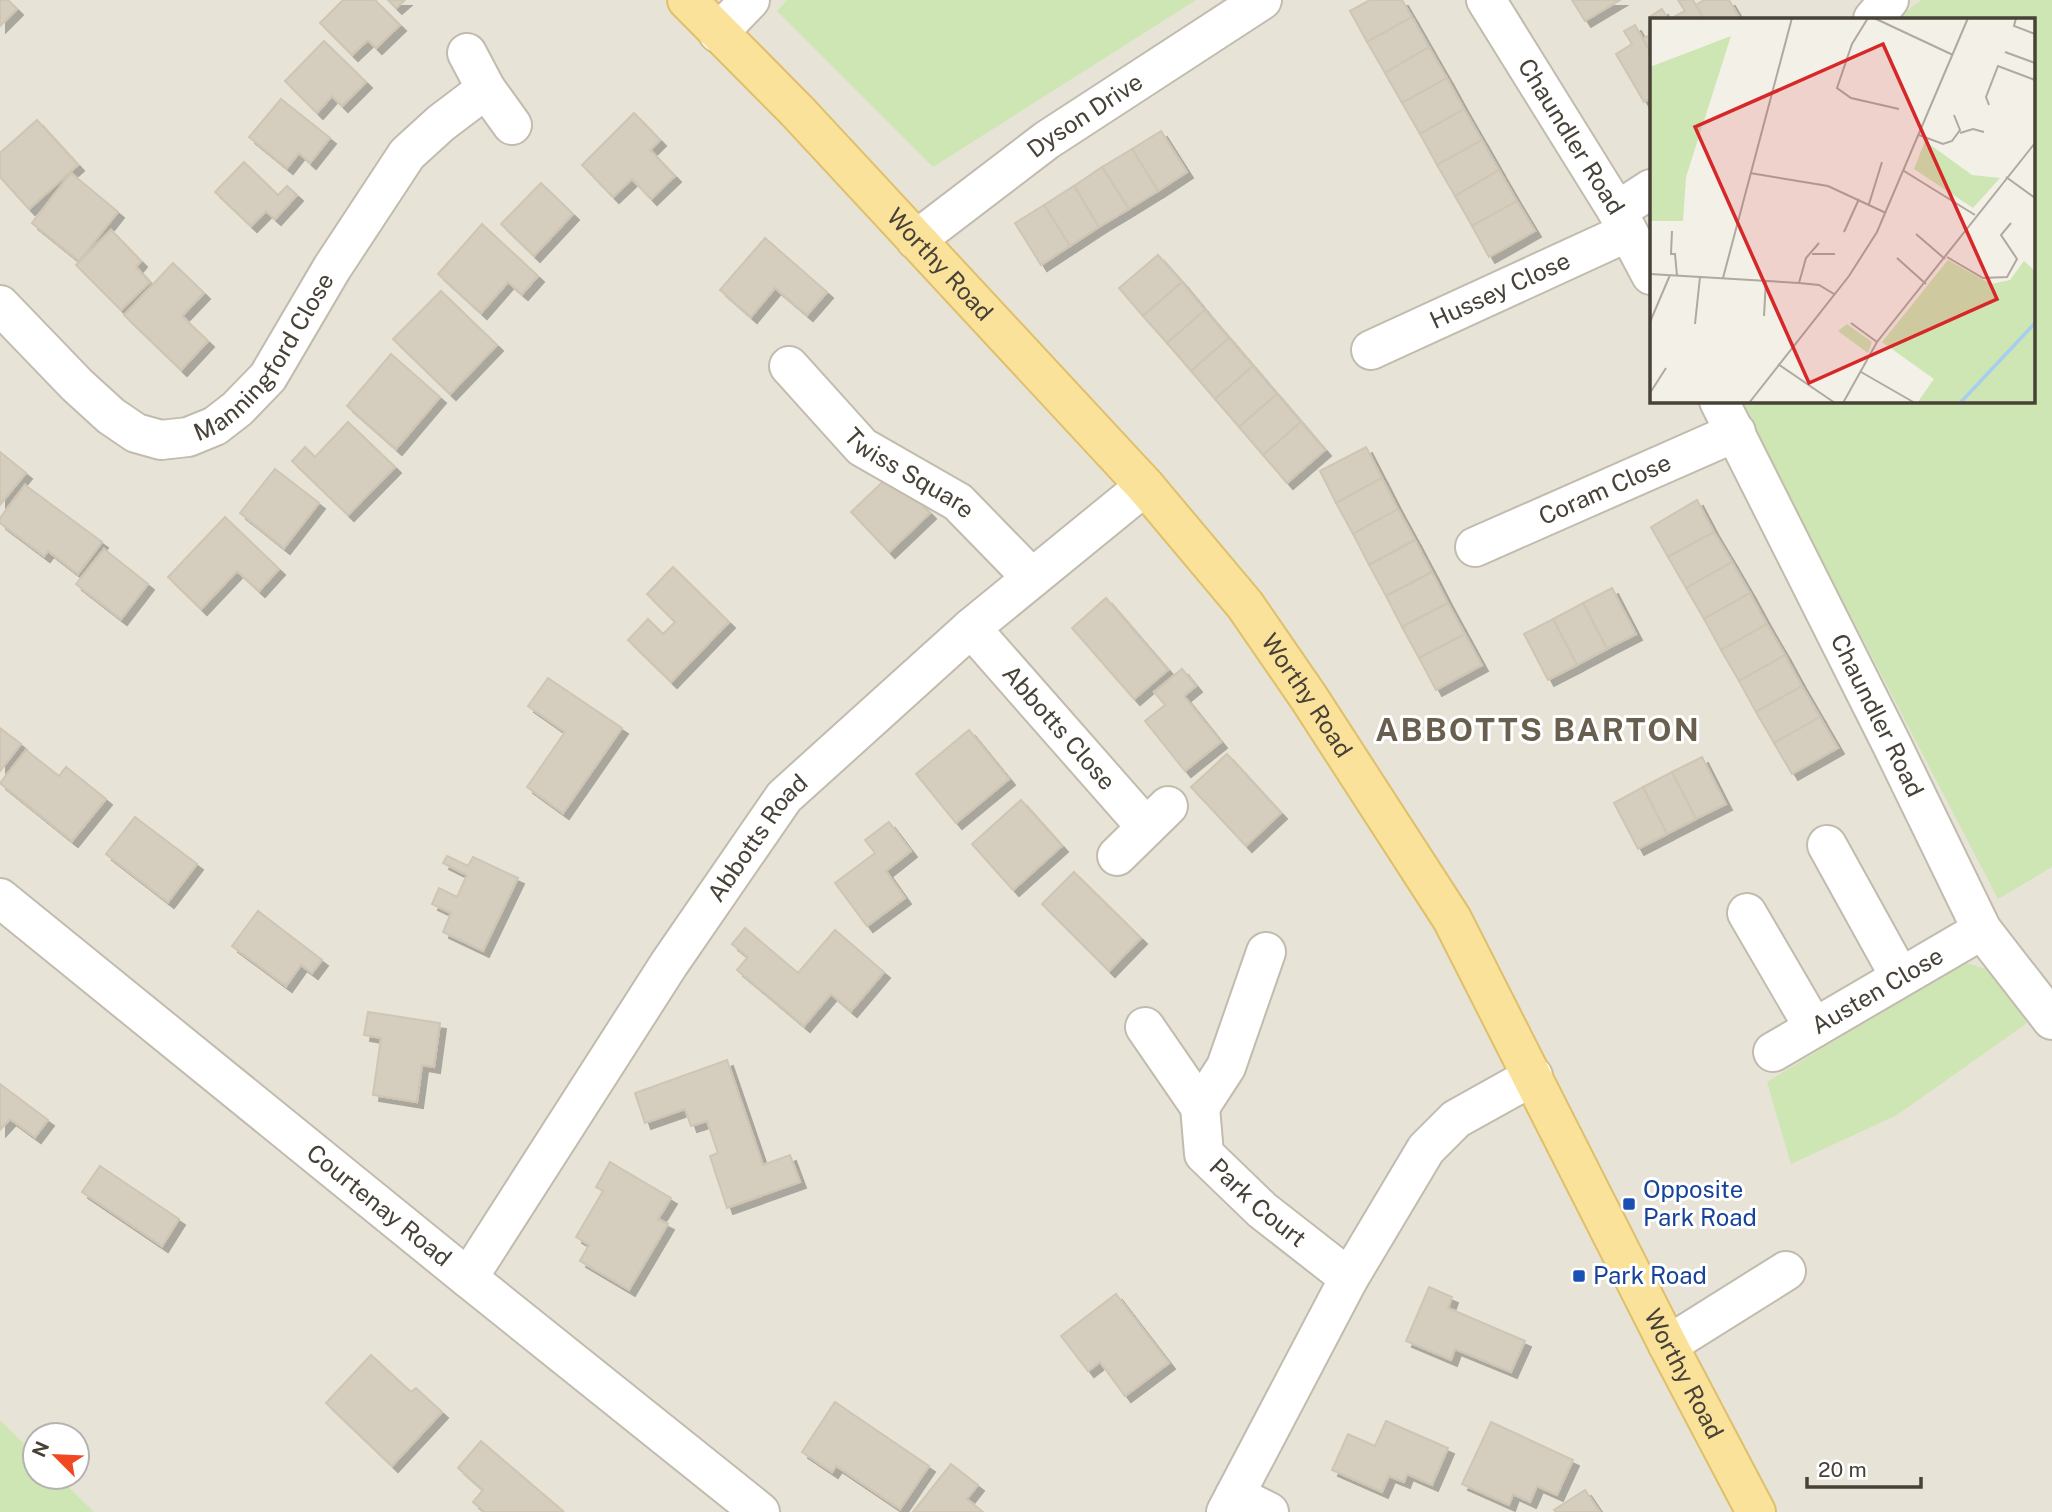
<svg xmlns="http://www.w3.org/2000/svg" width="2052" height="1512" font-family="'Public Sans',sans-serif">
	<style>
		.residential { fill: #e7e3d7; fill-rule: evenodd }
		.green { fill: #cde6b3 }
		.building { fill: #d5cdbe; stroke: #cfc5b2; stroke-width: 2; filter: url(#shadow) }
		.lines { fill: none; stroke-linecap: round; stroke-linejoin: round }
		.minor-casing { stroke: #c2bbae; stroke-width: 42 }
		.major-casing { stroke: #dfc06a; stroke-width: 42 }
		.minor { stroke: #fff; stroke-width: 38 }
		.major { stroke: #fae29b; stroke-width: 38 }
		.transit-dot { fill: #1a4fb4; stroke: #fff; stroke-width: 2.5 }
		.labels { text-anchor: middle; stroke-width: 6; stroke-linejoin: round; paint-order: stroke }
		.street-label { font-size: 24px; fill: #474137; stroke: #fff }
		.transit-label { font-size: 24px; fill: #164399; stroke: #fff; text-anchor: start }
		.district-label { font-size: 32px; font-weight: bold; letter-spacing: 2px; fill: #695f4f; stroke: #fff }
		.inset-river { fill: none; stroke: #a7ceee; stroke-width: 3.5 }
		.inset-road { fill: none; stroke: #aeaaa1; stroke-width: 2 }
		.view { fill: #d62828; fill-opacity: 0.15; stroke: #d62828; stroke-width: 3.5 }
		.inset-edge { fill: none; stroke: #474137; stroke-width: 3.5 }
	</style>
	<defs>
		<filter id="shadow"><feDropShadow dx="6" dy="6" stdDeviation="0" flood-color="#0004"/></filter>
	</defs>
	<rect width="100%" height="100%" fill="#f3f0e8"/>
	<path class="residential" d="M0,0H2052V1512H0ZM1651,19H2033V401H1651ZM35,1435H77V1477H35Z"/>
	<g class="green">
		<path d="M787,0H1196L933,167L777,11Z"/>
		<path d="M1921,0H2052V867L1998,899L1739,401H2033V19H1896Z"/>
		<path d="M1963,962L1993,971L2027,1023L1897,1115L1791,1164L1767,1082Z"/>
		<path d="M0,1420L35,1455V1477H58L94,1512H0Z"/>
	</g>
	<g class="building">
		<path d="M0,0H8L17,9L0,26Z"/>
		<path d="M343,0H375L400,25L376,48L368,40L352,55L320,23Z"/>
		<path d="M388,0H405L396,8Z"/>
		<path d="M1370,0H1402L1412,17L1367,42L1350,11Z"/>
		<path d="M1572,0H1620L1585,21Z"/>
		<path d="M1678,0H1693L1704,19H1670L1685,11Z"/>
		<path d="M1704,0H1729L1740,19H1704L1696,5Z"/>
		<path d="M1662,9L1668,19H1653L1651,16Z"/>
		<path d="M1412,17L1429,47L1385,73L1367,42Z"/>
		<path d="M1635,25L1651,53V98L1644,102L1616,54L1632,44L1624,31Z"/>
		<path d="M1651,34V53L1643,39Z"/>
		<path d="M324,41L366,82L342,106L332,96L317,113L285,81Z"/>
		<path d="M1429,47L1447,78L1402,103L1385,73Z"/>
		<path d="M1447,78L1464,109L1420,134L1402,103Z"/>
		<path d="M281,99L330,138L310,163L299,153L287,168L249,137Z"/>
		<path d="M1464,109L1482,140L1437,165L1420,134Z"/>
		<path d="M634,113L660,140L650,150L675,176L651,199L632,179L613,197L582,165Z"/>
		<path d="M37,120L78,165L29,209L0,177V153Z"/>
		<path d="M1161,131L1187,172L1158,191L1132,149Z"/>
		<path d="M1482,140L1499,170L1455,196L1437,165Z"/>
		<path d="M1132,149L1158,191L1129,209L1102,167Z"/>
		<path d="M244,162L278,195L287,186L297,195L275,219L266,211L251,226L215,192Z"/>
		<path d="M1102,167L1129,209L1099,227L1074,186Z"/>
		<path d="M1499,170L1517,201L1472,226L1455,196Z"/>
		<path d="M71,173L118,212L79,261L32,223Z"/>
		<path d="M541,183L573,214L534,256L501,224Z"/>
		<path d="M1074,186L1099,227L1070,246L1044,205Z"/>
		<path d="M1517,201L1535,231L1489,257L1472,226Z"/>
		<path d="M1044,205L1070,246L1041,265L1015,223Z"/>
		<path d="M482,224L538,276L522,294L508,282L481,313L438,274Z"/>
		<path d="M111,230L141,261L136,267L150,282L121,310L76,265Z"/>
		<path d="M765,238L827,292L807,315L775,288L751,317L720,290Z"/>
		<path d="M1158,255L1182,282L1143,316L1119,288Z"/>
		<path d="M173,263L204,293L182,316L208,341L181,370L124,315Z"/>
		<path d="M1182,282L1205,310L1167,343L1143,316Z"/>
		<path d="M441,291L497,345L450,394L393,339Z"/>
		<path d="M1205,310L1229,338L1191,371L1167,343Z"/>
		<path d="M1229,338L1253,366L1215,399L1191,371Z"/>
		<path d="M391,354L440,397L396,449L347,406Z"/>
		<path d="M1253,366L1277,394L1239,427L1215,399Z"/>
		<path d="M1277,394L1301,422L1263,455L1239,427Z"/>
		<path d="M348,422L395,467L348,515L292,461L305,447L315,457Z"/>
		<path d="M1301,422L1325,450L1287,483L1263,455Z"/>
		<path d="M1366,447L1382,478L1336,503L1320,471Z"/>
		<path d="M0,452L26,473L0,505Z"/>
		<path d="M275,469L319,503L284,548L240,513Z"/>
		<path d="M892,473L930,513L889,552L851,512Z"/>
		<path d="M1382,478L1398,509L1353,534L1336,503Z"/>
		<path d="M25,485L102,542L78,574L48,551L44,556L0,523V518Z"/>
		<path d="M1697,500L1714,532L1668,557L1651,527Z"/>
		<path d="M1398,509L1415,540L1369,565L1353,534Z"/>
		<path d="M225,517L279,569L259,591L237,571L201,609L168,577Z"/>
		<path d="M1714,532L1732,562L1686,588L1668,557Z"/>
		<path d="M1415,540L1432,572L1386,596L1369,565Z"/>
		<path d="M104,549L148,584L121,619L76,584Z"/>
		<path d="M1732,562L1750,593L1704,619L1686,588Z"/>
		<path d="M673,567L729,622L671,682L628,640L648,619L663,634L675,622L647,594Z"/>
		<path d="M1432,572L1448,603L1402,627L1386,596Z"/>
		<path d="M1612,588L1636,634L1607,649L1583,603Z"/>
		<path d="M1750,593L1767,624L1721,650L1704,619Z"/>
		<path d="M1106,598L1168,670L1134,699L1072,628Z"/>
		<path d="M1448,603L1465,634L1419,658L1402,627Z"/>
		<path d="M1583,603L1607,649L1577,665L1553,619Z"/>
		<path d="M1553,619L1577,665L1548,680L1524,634Z"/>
		<path d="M1767,624L1785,655L1739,681L1721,650Z"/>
		<path d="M1465,634L1482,665L1436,690L1419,658Z"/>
		<path d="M1785,655L1802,686L1756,712L1739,681Z"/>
		<path d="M1182,669L1196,686L1184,696L1221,742L1185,771L1145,721L1165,705L1154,692Z"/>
		<path d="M548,678L622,728L563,813L527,787L565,732L528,706Z"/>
		<path d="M1802,686L1820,717L1774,743L1756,712Z"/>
		<path d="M1820,717L1838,748L1792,774L1774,743Z"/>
		<path d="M0,728L21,744L0,771Z"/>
		<path d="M969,730L1009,779L956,823L916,774Z"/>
		<path d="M26,750L59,776L66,767L106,799L72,841L0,783Z"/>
		<path d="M1227,754L1281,813L1246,846L1191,787Z"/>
		<path d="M1702,757L1726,804L1696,819L1672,772Z"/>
		<path d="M1672,772L1696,819L1667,834L1643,787Z"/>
		<path d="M1643,787L1667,834L1638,849L1614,803Z"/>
		<path d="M1021,800L1062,846L1013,890L972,844Z"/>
		<path d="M135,817L197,864L168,902L106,854Z"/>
		<path d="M889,822L911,851L886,871L905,898L867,926L835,883L875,853L865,840Z"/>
		<path d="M447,856L468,866L473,857L518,878L483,951L443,932L451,913L432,904L439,888L457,897L467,875L443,863Z"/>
		<path d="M1074,872L1141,938L1109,971L1042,904Z"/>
		<path d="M258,911L322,960L312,973L301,965L286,986L232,946Z"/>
		<path d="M745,928L798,973L835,930L884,972L851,1011L831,994L804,1026L737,970L748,957L732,944Z"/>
		<path d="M368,1012L440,1023L434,1067L422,1065L417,1102L373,1095L381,1038L364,1035Z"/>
		<path d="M727,1060L763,1165L790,1155L800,1182L727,1208L710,1156L718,1153L707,1121L691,1126L685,1109L645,1123L635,1093Z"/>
		<path d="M0,1084L48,1120L35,1137L10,1119L0,1130Z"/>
		<path d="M610,1162L671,1198L658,1219L668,1224L629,1290L580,1261L589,1245L576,1237L603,1191L596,1187Z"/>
		<path d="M100,1166L179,1219L162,1246L82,1192Z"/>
		<path d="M1429,1287L1452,1297L1448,1308L1525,1341L1511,1372L1455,1349L1451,1360L1406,1341Z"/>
		<path d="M1116,1294L1169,1363L1125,1396L1100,1362L1088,1371L1061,1336Z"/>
		<path d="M371,1355L411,1392L416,1388L442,1412L392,1466L326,1403Z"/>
		<path d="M835,1402L929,1466L900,1509L836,1466L832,1472L802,1452Z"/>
		<path d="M1386,1421L1448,1448L1432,1485L1407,1474L1404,1482L1389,1476L1382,1492L1332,1470L1348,1434L1375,1446Z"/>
		<path d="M1491,1422L1573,1460L1557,1495L1537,1486L1530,1502L1513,1494L1509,1505L1462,1484Z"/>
		<path d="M481,1441L563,1511V1512H485L473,1502L483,1490L458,1468Z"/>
		<path d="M951,1464L978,1485L967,1499L983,1512H913Z"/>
		<path d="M1585,1490L1600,1512H1556L1554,1510Z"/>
	</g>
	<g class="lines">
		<defs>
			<g id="minor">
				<path id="s1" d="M1486,0L1617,211L1651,275"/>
				<path d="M1873,19L1889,0"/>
				<path d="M718,33L750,0"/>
				<path d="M467,53L486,89L512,125"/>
				<path d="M1617,211L1651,189"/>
				<path id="s2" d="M916,240L1047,140L1262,0"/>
				<path id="s3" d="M0,305L77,385L111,416L136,433L161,440L188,437L215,426L237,409L268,377L332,268L407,154L441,123L486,89"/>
				<path id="s4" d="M1371,350L1628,232"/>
				<path id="s5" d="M789,366L862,447L958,502L1032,578"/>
				<path id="s6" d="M1719,401L1892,745L1982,930L2052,1020"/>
				<path id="s7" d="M1475,547L1736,432"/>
				<path id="s8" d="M971,628L1146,827"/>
				<path d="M1827,845L1900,977"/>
				<path d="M1117,856L1168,806"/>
				<path id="s9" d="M0,898L468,1278L760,1512"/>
				<path d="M1747,913L1814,1028"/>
				<path id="s10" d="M1145,1027L1200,1107L1204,1154L1262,1210L1349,1278"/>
				<path id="s11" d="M1773,1052L1982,930"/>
				<path d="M1200,1107L1226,1067L1266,952"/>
				<path id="s12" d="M468,1278L669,964L784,797L971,628L1145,486"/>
				<path d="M1668,1345L1786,1271"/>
				<path d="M1235,1495L1269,1512"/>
				<path d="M1226,1512L1349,1278L1426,1149L1456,1119L1533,1076"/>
			</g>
			<g id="major">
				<path id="s13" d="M687,0L797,111L1145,486L1245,605L1309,698L1452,919L1668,1345L1756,1512"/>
			</g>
		</defs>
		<use href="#minor" class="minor-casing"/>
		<use href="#major" class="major-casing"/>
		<use href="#minor" class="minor"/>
		<use href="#major" class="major"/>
	</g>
	<g class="transit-dot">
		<rect x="1622" y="1197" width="14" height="14" rx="3.5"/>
		<rect x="1572" y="1269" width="14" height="14" rx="3.5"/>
	</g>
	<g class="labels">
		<g class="street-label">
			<text dy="8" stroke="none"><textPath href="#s2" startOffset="210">Dyson Drive</textPath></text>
			<text dy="8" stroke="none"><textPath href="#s1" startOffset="161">Chaundler Road</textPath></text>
			<text dy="8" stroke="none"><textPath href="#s13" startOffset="366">Worthy Road</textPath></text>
			<text dy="8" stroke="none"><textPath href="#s4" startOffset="142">Hussey Close</textPath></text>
			<text dy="8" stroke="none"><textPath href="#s3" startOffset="354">Manningford Close</textPath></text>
			<text dy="8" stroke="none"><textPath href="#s5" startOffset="163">Twiss Square</textPath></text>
			<text dy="8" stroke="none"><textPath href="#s7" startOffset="142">Coram Close</textPath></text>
			<text dy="8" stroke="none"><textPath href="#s13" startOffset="933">Worthy Road</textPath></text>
			<text dy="8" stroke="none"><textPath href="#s6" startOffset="352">Chaundler Road</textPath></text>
			<text dy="8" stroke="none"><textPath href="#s8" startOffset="133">Abbotts Close</textPath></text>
			<text dy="8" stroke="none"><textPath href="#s12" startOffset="527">Abbotts Road</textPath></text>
			<text dy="8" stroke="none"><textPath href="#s11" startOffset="121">Austen Close</textPath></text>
			<text dy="8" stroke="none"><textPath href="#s10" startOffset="217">Park Court</textPath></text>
			<text dy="8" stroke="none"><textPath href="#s9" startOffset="488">Courtenay Road</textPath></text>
			<text dy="8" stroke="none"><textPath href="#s13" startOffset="1710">Worthy Road</textPath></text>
		</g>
		<g class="transit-label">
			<text x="1643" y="1198">Opposite<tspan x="1643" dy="28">Park Road</tspan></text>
			<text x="1593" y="1284">Park Road</text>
		</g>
		<g class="district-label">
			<text x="1538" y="741">ABBOTTS BARTON</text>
		</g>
	</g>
	<g transform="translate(1650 18)">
		<rect width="385" height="385" fill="#f3f0e8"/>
		<path d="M81,18L36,159L33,203H0V49ZM275,123L322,157L350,160L323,190L264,151ZM298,242L341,266L360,262L374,243L385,253V385H267L284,361L232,324ZM197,306L222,324L218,335L188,313Z" fill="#cde6b3"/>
		<path class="inset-river" d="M310,385L385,305"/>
		<path class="inset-road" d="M218,0L202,26L187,70L201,80L249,91M224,0L303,37M366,0L364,8L385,16M355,34L385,45M339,87L336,79L348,48L385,62M310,115L323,111L334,114M269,117L293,126L302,123L310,112L304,97M254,153L325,197M100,155L178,168L236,195M356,159L385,180M219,186L232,144M22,213L21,236H25L27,258M194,214L209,181M266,216L295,241M162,236H185M297,239L333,260L357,259L367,241L351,217L361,205M247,240L276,266M0,256L149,265L169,267L184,276M73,260L142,0M149,265L156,240L169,225M114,298L116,262M0,304L20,257M201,305L227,324M45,306L50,259M128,346L185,385M211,354L265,385M0,375L16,350M99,385L199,258L227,214L318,0M193,385L227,324L385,125"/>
		<path class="view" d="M233,26L347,281L159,365L45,109Z"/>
		<rect width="385" height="385" class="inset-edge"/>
	</g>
	<g transform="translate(56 1456) rotate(294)"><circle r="33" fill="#ffffff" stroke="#b5b3af" stroke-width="2"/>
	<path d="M0-5L12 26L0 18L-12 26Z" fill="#f14821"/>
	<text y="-10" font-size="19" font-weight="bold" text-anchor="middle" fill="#474137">N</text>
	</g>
	<path d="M1807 1477v10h114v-10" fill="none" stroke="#474137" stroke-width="3.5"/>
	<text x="1818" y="1477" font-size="21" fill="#474137" stroke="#ffffff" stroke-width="5" paint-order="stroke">20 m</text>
</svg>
